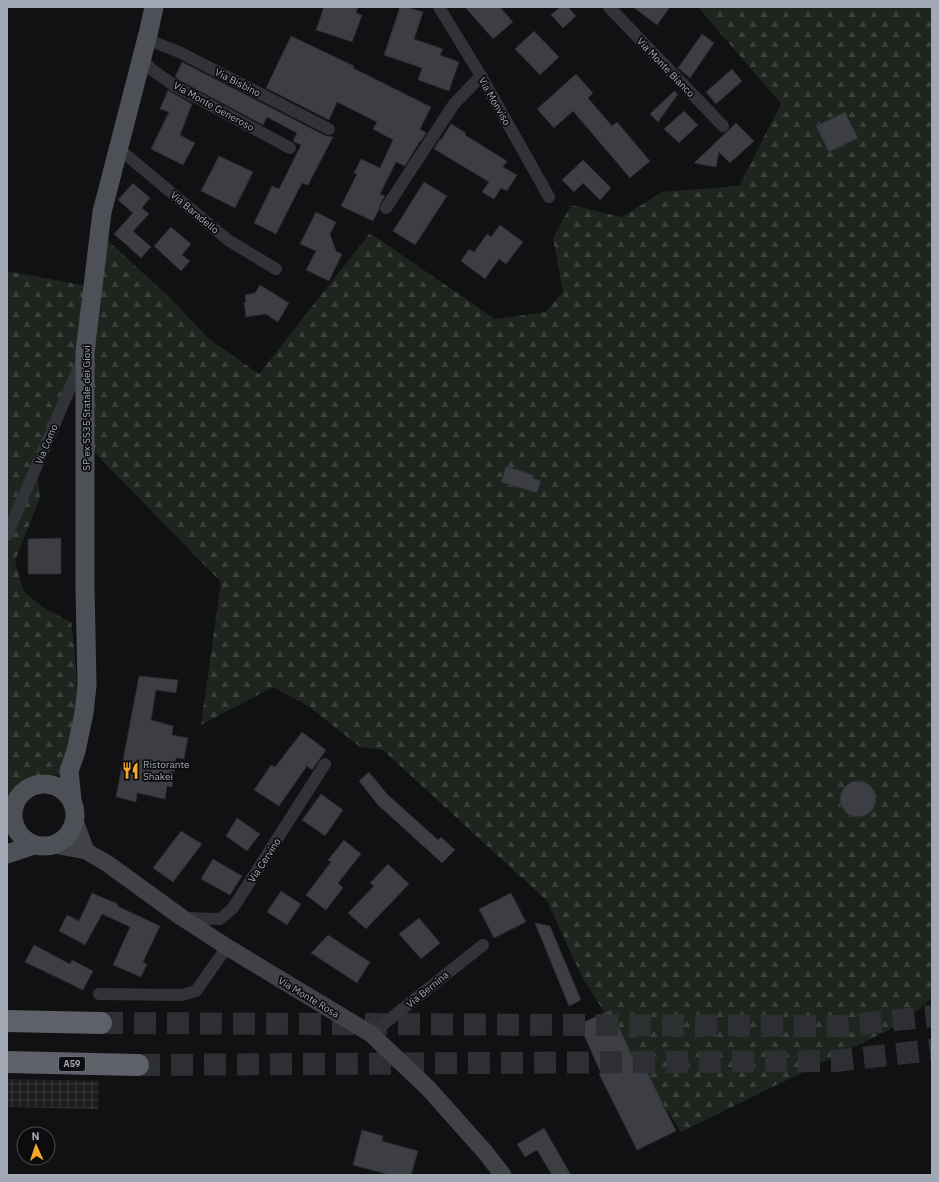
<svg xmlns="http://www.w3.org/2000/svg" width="939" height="1182" font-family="'IBM Plex Sans',sans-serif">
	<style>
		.industrial { fill: url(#industrial-grid) }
		.forest { fill: url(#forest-firs) }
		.building { fill: #3d3e43; stroke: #2b2b2f }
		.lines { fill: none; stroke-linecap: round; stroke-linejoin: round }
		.highway-tunnel { stroke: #2e2f33; stroke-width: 22; stroke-dasharray: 22 11; stroke-linecap: butt }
		.street { stroke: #323338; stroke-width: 12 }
		.secondary { stroke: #404248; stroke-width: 17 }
		.primary { stroke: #4e5057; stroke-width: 19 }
		.highway { stroke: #5e6169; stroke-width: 22 }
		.labels { text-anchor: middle; stroke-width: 3.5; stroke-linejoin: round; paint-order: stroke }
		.shield { fill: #0c0c0e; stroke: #757982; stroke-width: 1 }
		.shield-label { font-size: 9px; font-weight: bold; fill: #a2a8b4 }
		.street-label { font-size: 10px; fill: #a2a8b4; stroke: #0c0c0e }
		.poi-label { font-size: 10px; fill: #a2a8b4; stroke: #0c0c0e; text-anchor: start }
	</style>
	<defs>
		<pattern id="industrial-grid" width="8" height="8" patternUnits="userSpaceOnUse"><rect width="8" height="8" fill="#1d1d20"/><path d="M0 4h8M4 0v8" fill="none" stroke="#3b3b3e"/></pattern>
		<pattern id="forest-firs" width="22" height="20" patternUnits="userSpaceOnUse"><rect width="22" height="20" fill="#1d251e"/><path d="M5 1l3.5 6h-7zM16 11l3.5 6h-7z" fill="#3b423c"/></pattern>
	</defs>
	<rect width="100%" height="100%" fill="#111113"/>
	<path class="industrial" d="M7,1079L99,1081L98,1109L7,1107Z"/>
	<path class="forest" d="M698,7H932V998L901,1024L681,1132L582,977L547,901L383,750L360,747L308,706L273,687L201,725L221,582L86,444L85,368L37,468L40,498L15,561L24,592L47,610L71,622C77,664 81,709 69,751C66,759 62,767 59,774L41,778L18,787L7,800V271L87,286L105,238L169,297L208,338L259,374L370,233L495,319L546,312L563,292L553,238L571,205L622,217L662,192L739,186L781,104Z"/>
	<g class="building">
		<path d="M324,7H358L356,13L362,15L352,42L316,30Z"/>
		<path d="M400,7H407L423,12L414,39L443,49L440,55L459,62L449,91L418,80L422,68L384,55Z"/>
		<path d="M465,7H500L513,22L493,39Z"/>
		<path d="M560,7H568L576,16L563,28L551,15Z"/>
		<path d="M633,7H670L657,25Z"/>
		<path d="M534,31L559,57L540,75L515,49Z"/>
		<path d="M702,34L714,43L690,78L678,68Z"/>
		<path d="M291,36L354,66L353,68L431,107L420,129L426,133L421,141H420L405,166L396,162L380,194L385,196L380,204L379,209L373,221L341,206L357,174L354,173L361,159L380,168L393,140L373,129L377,122L337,102L329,120L266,88Z"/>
		<path d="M182,62L326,136L333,137L308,185L302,183L276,234L254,223L272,186L279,189L301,145L293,141L297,133L267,117L263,125L179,80L175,77Z"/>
		<path d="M732,69L742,81L716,104L706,92Z"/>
		<path d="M576,74L593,93L588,98L612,126L617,122L650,161L630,178L573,111L554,128L537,109Z"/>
		<path d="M168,90L192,104L180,135L195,143L183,165L151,149L169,112L160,109Z"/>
		<path d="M674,91L678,94L658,122L650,114Z"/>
		<path d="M684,111L698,125L679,143L664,129Z"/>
		<path d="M845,112L858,138L829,152L816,126Z"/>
		<path d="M736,123L754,141L730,163L719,152L716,167L694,163Z"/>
		<path d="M451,124L466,133L465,135L507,161L503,167L517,175L507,191L501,188L494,199L482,192L489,182L434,149L440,139L441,140Z"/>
		<path d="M219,156L253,172L235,208L201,191Z"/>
		<path d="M583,160L611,188L600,200L583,183L574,192L562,180Z"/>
		<path d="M424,182L447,196L415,245L393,231Z"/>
		<path d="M133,183L150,198L142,208L149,214L133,231L151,247L141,258L114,234L133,213L118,200Z"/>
		<path d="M316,212L336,222L330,234L336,251L342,254L329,281L306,270L316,251L300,244Z"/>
		<path d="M500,225L523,242L506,264L499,259L485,279L461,261L469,249L474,252L487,234L491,237Z"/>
		<path d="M171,227L191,244L182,255L190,261L181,271L154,246Z"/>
		<path d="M260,285L289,303L278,322L266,314L246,317L244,303L246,302L245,295L255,293Z"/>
		<path d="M506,466L534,475L532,478L541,481L537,493L501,482Z"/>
		<path d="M61,538V574H28V539Z"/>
		<path d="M139,676L178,680L176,693L156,690L151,720L173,726L172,735L188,738L184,759L176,758L172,787L167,786L165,799L137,793L136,802L116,797Z"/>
		<path d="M302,732L326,750L312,770L307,766L279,806L254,790L271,765L275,767Z"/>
		<path d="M369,772L387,794L438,840L441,837L455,850L442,863L378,805L359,781Z"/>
		<circle cx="858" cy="799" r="18"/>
		<path d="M321,794L343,810L325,836L302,820Z"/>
		<path d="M237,818L260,834L247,851L226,836Z"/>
		<path d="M181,831L202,844L173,882L153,868Z"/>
		<path d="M344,840L361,854L338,883L343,888L326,910L306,895L331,862L328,860Z"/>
		<path d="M213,859L242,876L230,895L201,879Z"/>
		<path d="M388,864L409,884L366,929L348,913L374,886L370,883Z"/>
		<path d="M281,891L301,904L287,925L267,912Z"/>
		<path d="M92,893L118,904L117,906L160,926L143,962L147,964L141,977L113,965L130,927L102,914L85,945L59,931L67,915L79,921Z"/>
		<path d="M511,893L526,922L494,938L479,909Z"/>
		<path d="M419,918L440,943L421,959L399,934Z"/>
		<path d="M535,923L550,926L581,1000L569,1006Z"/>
		<path d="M328,935L370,962L357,983L311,953Z"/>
		<path d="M34,945L70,964L72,960L93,971L83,990L25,962Z"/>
		<path d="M611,1010L633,1057L639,1055L676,1131L637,1150L599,1074L601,1073L579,1024Z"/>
		<path d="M544,1128L571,1175H552L537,1150L525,1157L517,1144Z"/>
		<path d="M362,1130L383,1136L382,1141L418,1151L411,1175H390L353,1165Z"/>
	</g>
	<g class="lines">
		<g class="highway-tunnel">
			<path d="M101,1023L843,1026L932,1016"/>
			<path d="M138,1065L835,1061L932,1050"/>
		</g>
		<g class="street">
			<path d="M439,7L481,76L549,197"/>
			<path d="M609,7L723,126"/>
			<path d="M146,39L179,52L329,129"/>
			<path d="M141,62L147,64L152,70L175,86L290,148"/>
			<path d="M118,148L228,240L276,269"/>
			<path d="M386,208L454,104L481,76"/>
			<path d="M7,535L82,360"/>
			<path d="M184,918L220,919L233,908L325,764"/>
			<path d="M99,994L182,995L196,991L227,947"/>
			<path d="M371,1034L483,945"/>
		</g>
		<g class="secondary">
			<path d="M75,821L86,851"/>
			<path d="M54,845L86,851L108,864L181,917L227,947L371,1034L428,1088L485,1152L503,1175"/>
		</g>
		<g class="primary">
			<circle cx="44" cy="815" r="31"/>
			<path d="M72,800L69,771L76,751L84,713L87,685L85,586V352L102,212L149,30L154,7"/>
			<path d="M7,854L34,845"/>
		</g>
		<g class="highway">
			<path d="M7,1021L101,1023"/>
			<path d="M7,1062L138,1065"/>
		</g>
	</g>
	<defs>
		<symbol id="restaurant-bare" viewBox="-9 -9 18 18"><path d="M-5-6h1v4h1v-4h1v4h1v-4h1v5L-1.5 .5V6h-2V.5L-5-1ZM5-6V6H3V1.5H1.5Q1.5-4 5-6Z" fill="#f6a826" stroke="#0c0c0e" stroke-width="2.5" paint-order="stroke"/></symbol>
	</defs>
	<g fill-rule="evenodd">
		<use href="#restaurant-bare" x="118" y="758" width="25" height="25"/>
	</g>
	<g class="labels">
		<rect class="shield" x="59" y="1057" width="26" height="14" rx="3"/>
		<g class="shield-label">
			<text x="72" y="1067">A59</text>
		</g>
		<g class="street-label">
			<text transform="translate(666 67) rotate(46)" y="4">Via Monte Bianco</text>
			<text transform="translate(238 82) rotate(27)" y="4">Via Bisbino</text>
			<text transform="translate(495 101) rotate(60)" y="4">Via Monviso</text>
			<text transform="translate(214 106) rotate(29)" y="4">Via Monte Generoso</text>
			<text transform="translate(195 212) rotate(40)" y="4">Via Baradello</text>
			<text transform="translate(86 408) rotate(-90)" y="4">SP ex SS35 Statale dei Giovi</text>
			<text transform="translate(46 444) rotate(-67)" y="4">Via Como</text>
			<text transform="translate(264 860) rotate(-57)" y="4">Via Cervino</text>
			<text transform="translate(427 989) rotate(-39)" y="4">Via Bernina</text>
			<text transform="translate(309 997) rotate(31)" y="4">Via Monte Rosa</text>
		</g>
		<g class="poi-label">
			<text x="143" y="768">Ristorante<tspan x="143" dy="12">Shakei</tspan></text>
		</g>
	</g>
	<rect width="939" height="1182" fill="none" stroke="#a2a8b4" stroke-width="16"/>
	<g transform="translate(36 1146) rotate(357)"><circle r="19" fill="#0c0c0e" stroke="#484a50"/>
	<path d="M0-3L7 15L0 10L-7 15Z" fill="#f6a826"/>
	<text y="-6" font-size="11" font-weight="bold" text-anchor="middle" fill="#a2a8b4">N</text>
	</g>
</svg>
